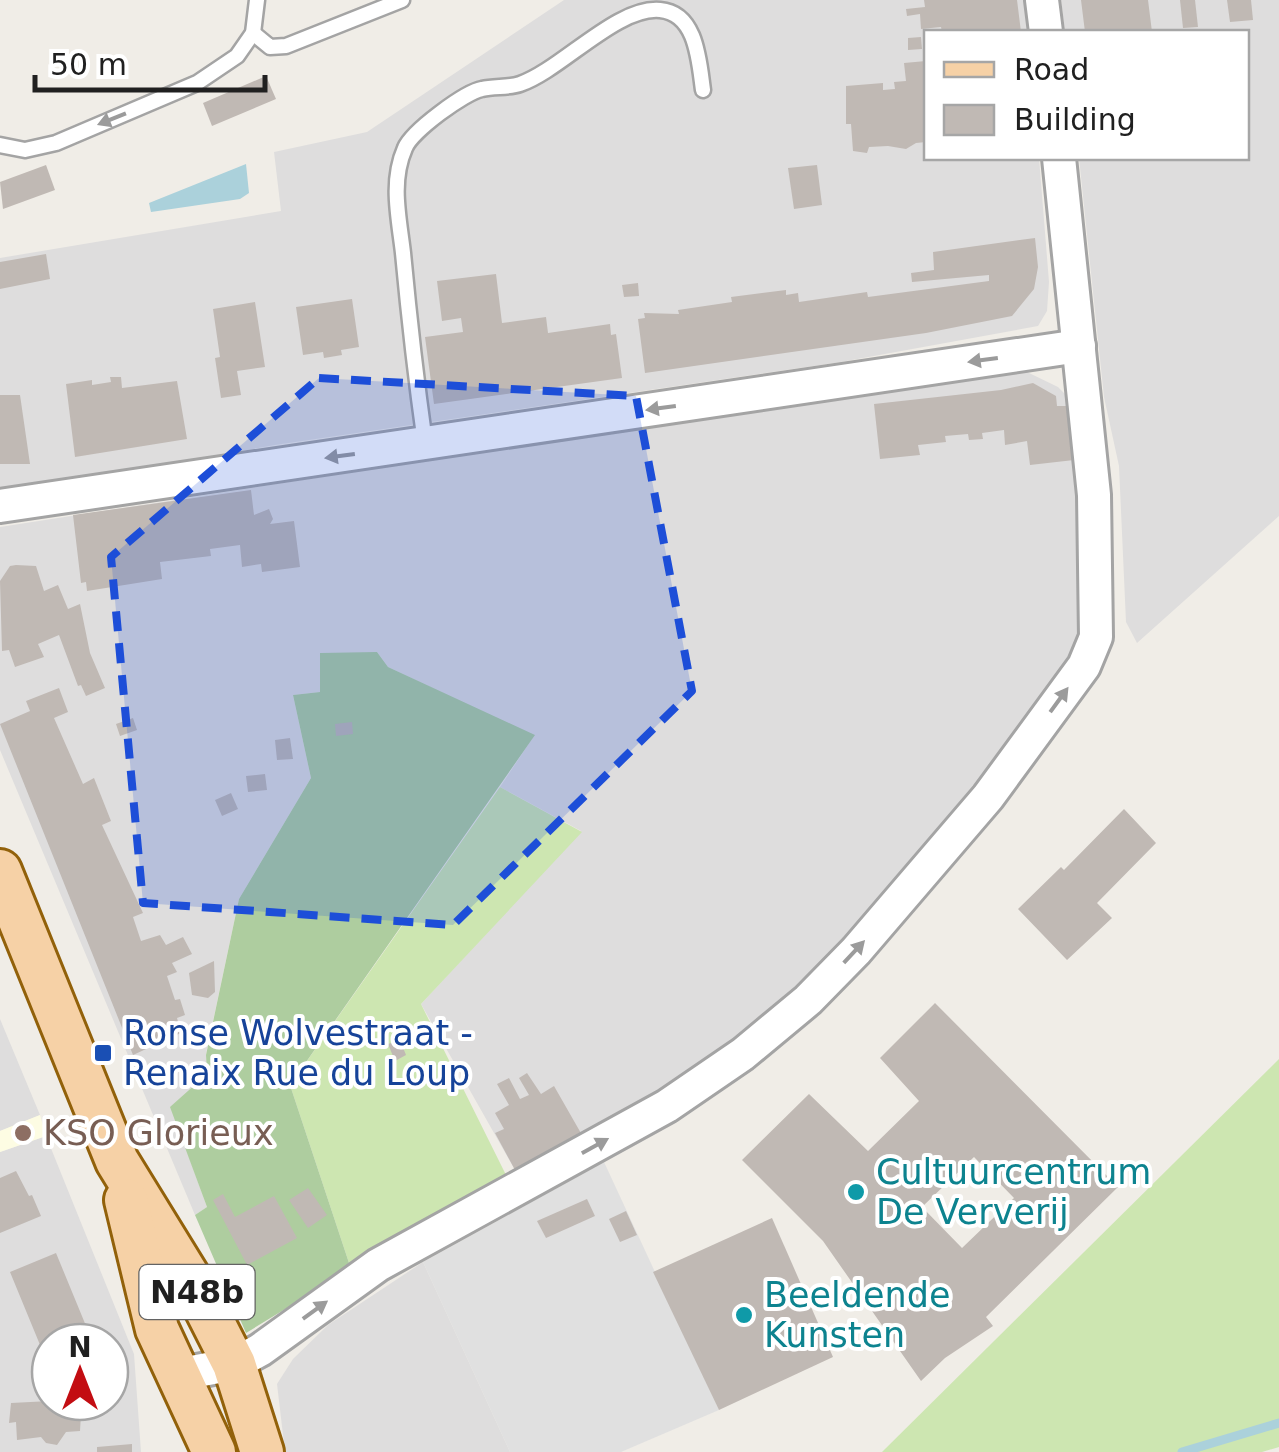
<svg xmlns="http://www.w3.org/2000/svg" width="1279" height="1452" font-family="'DejaVu Sans',sans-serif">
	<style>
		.residential { fill: #dedddd; fill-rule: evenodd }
		.education { fill: #fdfce3 }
		.grass { fill: #cde6b1 }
		.forest { fill: #aecd9f }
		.parking { fill: #e0e0e0 }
		.water { fill: #abd1db }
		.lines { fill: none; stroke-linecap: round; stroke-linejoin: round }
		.stream { stroke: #abd1db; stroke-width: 9 }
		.building { fill: #c0b9b4; fill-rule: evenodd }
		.service-casing { stroke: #a4a4a4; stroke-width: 19 }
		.tertiary-casing { stroke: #a4a4a4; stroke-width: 38 }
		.primary-casing { stroke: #92610a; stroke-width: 48 }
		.service { stroke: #fff; stroke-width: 14 }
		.tertiary { stroke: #fff; stroke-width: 32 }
		.primary { stroke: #f6d1a6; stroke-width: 42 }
		.oneway { fill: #9b9b9b }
		.marked { fill: #1d4ed8; fill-opacity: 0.2; stroke: #1d4ed8; stroke-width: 8; stroke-dasharray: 20 12; stroke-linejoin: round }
		.transit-dot { fill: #1a4fb4; stroke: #fff; stroke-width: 4 }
		.education-dot { fill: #8d6e63; stroke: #fff; stroke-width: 4 }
		.culture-dot { fill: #0f9aa8; stroke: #fff; stroke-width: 4 }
		.labels { text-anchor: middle; stroke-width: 8; stroke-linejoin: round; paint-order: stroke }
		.shield { fill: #fff; stroke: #636363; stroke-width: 2.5 }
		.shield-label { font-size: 32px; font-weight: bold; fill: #202020 }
		.transit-label { font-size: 35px; fill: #164399; stroke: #fff; text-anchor: start }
		.education-label { font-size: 35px; fill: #785e54; stroke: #fff; text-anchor: start }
		.culture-label { font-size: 35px; fill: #0d838f; stroke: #fff; text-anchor: start }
	</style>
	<rect width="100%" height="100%" fill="#f0ede7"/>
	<g class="residential">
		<path d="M564,0H1024L1028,32H926V158H1039L1049,282L1047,311L1038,326L841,362L275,445L0,494V258L281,211L274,152L367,132Z"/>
		<path d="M1061,0H1279V516L1137,643L1126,622L1119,466L1104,397L1079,158H1246V32H1065Z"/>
		<path d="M1012,370L1027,372L1058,387L1071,400L1078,417L1086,624L1075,654L998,770L784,1005L721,1058L515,1170L421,1004L581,831L500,787L534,736L388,667L377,652L320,692L293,695L311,778L239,899L206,1054L207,1075L171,1107L207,1207L195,1215L0,750V527Z"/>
		<path d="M0,1019L40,1115L0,1131Z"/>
		<path d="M46,1136L134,1354L141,1452H0V1152ZM50,1342H110V1402H50Z"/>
		<path d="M423,1262L510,1452H285L277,1384L293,1359L328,1325Z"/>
	</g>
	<path class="education" d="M40,1115L46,1136L0,1152V1131Z"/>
	<g class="grass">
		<path d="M500,787L582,832L421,1004L509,1181L351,1269L290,1085Z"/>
		<path d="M1279,1059V1447L1262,1452H882Z"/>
	</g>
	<path class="forest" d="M377,652L388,667L535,735L290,1085L351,1269L246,1333L195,1215L207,1207L170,1107L207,1074L206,1055L239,899L311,778L293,695L320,692V653Z"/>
	<path class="parking" d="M604,1162L719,1410L621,1452H510L423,1262Z"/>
	<path class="water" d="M246,164L249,193L240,199L151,212L149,203Z"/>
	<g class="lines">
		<path class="stream" d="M1182,1452L1279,1423"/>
	</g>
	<g class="building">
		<path d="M924,0H1017L1021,32H942L941,27L921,29L920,14L907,16L906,9L925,7Z"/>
		<path d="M1081,0H1148L1152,32H1085Z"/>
		<path d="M1180,0H1195L1198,27L1183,28Z"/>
		<path d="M1227,0H1251L1253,20L1230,22Z"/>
		<path d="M921,37L922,49L908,50V38Z"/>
		<path d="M926,61V142L916,143L906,149L888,146L869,147L867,153L853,151L851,124H846V86L883,83V90L895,89L894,82L906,81L904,63Z"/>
		<path d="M266,76L276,99L212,126L203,103Z"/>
		<path d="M46,165L55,190L3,209L0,182Z"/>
		<path d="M817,165L822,205L794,209L788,168Z"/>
		<path d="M1035,238L1038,267L1034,289L1012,316L926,333L645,373L638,319L645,318L644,313L679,314L678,310L732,302L731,297L786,290V295L798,293L799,302L867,292L868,297L989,281V275L912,282L911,273L934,270L933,252Z"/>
		<path d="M46,254L50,279L0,289V262Z"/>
		<path d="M496,274L502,323L546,317L548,333L610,324L611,335L616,334L622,378L434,404L425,337L463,332L461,318L442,321L437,281Z"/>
		<path d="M638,283L639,296L624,297L622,285Z"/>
		<path d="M352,299L359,347L341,350L342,355L324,358L323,352L303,355L296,307Z"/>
		<path d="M255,302L265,367L237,371L241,395L221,398L215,358L220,357L213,309Z"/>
		<path d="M110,377H121L122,388L177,381L187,439L75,457L66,384L92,380V385L111,382Z"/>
		<path d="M1033,383L1056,396L1057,406H1066L1069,425L1074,424V460L1030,465L1027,441L1005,445L1004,430L982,433L983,439L969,440L968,434L945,436L946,442L918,445L920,455L880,459L874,404L1001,390Z"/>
		<path d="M0,395H20L30,464H0Z"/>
		<path d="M251,490L254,515L269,509L273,519L270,524L294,521L300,567L262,572L261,564L242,567L240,545L210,549L211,556L160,562L162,579L87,591L86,582L81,583L73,515Z"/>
		<path d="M16,565L36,566L44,591L58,585L68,609L80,604L90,653L105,688L86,696L81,685L78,686L59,635L38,644L44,657L15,667L9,650L2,651L0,581L10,566Z"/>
		<path d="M59,688L68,712L54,718L83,784L94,778L111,821L102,825L143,913L133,917L141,941L160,935L166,945L183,937L192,954L172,963L177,972L167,976L175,1000L180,999L185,1015L177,1018L181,1033L133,1055L0,724L30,711L26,701Z"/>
		<path d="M133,718L137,730L120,736L116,724Z"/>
		<path d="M352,722L353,734L336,736L335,724Z"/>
		<path d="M290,738L293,759L277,760L275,740Z"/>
		<path d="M265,774L267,790L248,792L246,776Z"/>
		<path d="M231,793L238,809L222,816L215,800Z"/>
		<path d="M1124,809L1156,843L1097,903L1112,918L1067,960L1018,909L1061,867L1064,870Z"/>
		<path d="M214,961L215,992L208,998L192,995L189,973Z"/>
		<path d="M935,1003L1118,1187L986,1317L993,1326L945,1358L921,1381L823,1241L742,1160L809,1094L868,1151L919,1101L880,1058ZM974,1157L1014,1198L962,1248L922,1207Z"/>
		<path d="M400,1040L406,1055L395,1061L388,1044Z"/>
		<path d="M527,1073L541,1094L554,1086L582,1135L515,1170L495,1133L504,1129L495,1113L509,1105L497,1084L509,1078L520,1099L529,1095L519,1078Z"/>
		<path d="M16,1171L29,1196L32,1195L41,1216L0,1233V1178Z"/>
		<path d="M308,1188L327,1215L308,1228L289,1200Z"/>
		<path d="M223,1194L235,1217L274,1196L297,1238L247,1265L213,1200Z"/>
		<path d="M587,1199L595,1216L546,1238L537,1221Z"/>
		<path d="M626,1211L637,1235L620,1242L609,1219Z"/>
		<path d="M772,1218L833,1357L719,1410L653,1272Z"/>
		<path d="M56,1253L91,1338L83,1342H50V1355L45,1357L10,1272Z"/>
		<path d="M50,1401L102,1402V1413L81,1414L80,1431L66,1432L57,1445L46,1443L41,1437L17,1440L16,1422L9,1423L11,1403Z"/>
		<path d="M132,1444V1452H97V1447Z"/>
	</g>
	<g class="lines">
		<defs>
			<g id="service">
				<path d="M253,33L270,47L286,46L402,0"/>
				<path d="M0,145L25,150L56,143L197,83L237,56L253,33L257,0"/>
				<path d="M425,443C416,379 409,317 403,253C399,218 390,182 405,148C412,131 465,92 482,89C494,86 509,88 520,84C561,70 617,6 660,10C697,13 699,62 703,90"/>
			</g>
			<g id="tertiary">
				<path d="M1042,0L1046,32"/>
				<path d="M0,506L1079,346"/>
				<path d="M176,1375L234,1364L260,1350L378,1265L667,1106L743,1054L808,1000L856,951L988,797L1084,666L1096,637L1094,495L1059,158"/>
			</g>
			<g id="primary">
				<path d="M0,871L117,1161L197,1291L234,1364L262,1452"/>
				<path d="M126,1200L157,1329L214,1452"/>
			</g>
		</defs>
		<use href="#service" class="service-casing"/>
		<use href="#tertiary" class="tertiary-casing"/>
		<use href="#primary" class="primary-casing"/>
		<use href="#service" class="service"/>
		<use href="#tertiary" class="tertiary"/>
		<use href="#primary" class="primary"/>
	</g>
	<defs><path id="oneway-solid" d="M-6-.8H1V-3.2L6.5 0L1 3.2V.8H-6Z" transform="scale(2.5)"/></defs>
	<g class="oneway">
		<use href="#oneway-solid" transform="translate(112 119) rotate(158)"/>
		<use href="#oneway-solid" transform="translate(983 360) rotate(172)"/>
		<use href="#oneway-solid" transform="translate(661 408) rotate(172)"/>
		<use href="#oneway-solid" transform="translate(340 456) rotate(172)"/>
		<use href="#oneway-solid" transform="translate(1059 700) rotate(-54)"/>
		<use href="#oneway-solid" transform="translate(854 952) rotate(-47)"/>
		<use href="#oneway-solid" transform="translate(595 1146) rotate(-29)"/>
		<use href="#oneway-solid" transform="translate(315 1310) rotate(-36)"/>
	</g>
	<path class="marked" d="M319,378L636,396L692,691L453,925L143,903L111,557Z"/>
	<rect class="transit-dot" x="93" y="1043" width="20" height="20" rx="5"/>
	<circle class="education-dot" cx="23" cy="1133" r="10"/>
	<g class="culture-dot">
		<circle cx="856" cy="1192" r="10"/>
		<circle cx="744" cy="1315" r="10"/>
	</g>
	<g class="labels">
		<rect class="shield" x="139.5" y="1265" width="115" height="54" rx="8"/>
		<g class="shield-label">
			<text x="197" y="1303">N48b</text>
		</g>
		<g class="transit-label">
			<text x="123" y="1045">Ronse Wolvestraat -<tspan x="123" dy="40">Renaix Rue du Loup</tspan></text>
		</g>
		<g class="education-label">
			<text x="43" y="1145">KSO Glorieux</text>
		</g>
		<g class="culture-label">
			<text x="876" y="1184">Cultuurcentrum<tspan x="876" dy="40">De Ververij</tspan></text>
			<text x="764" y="1307">Beeldende<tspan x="764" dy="40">Kunsten</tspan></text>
		</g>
	</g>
	<rect x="924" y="30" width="325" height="130" fill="#ffffff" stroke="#a6a6a6" stroke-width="2.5"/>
	<rect x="944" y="62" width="50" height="15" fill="#f6d1a6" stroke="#a6a6a6" stroke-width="2.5"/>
	<text x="1014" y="80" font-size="30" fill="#202020">Road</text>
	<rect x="944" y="105" width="50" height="30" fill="#c0b9b4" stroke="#a6a6a6" stroke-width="2.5"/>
	<text x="1014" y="130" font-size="30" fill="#202020">Building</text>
	<g transform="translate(80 1372)"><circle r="48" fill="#ffffff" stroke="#a6a6a6" stroke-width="2.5"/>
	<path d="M0-8L18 38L0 25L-18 38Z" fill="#c30d12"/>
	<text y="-15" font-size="28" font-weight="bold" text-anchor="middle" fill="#202020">N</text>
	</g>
	<path d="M35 75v15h230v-15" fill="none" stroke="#202020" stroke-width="5"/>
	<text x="50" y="75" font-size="30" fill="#202020" stroke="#ffffff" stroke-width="8" paint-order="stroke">50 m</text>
</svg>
